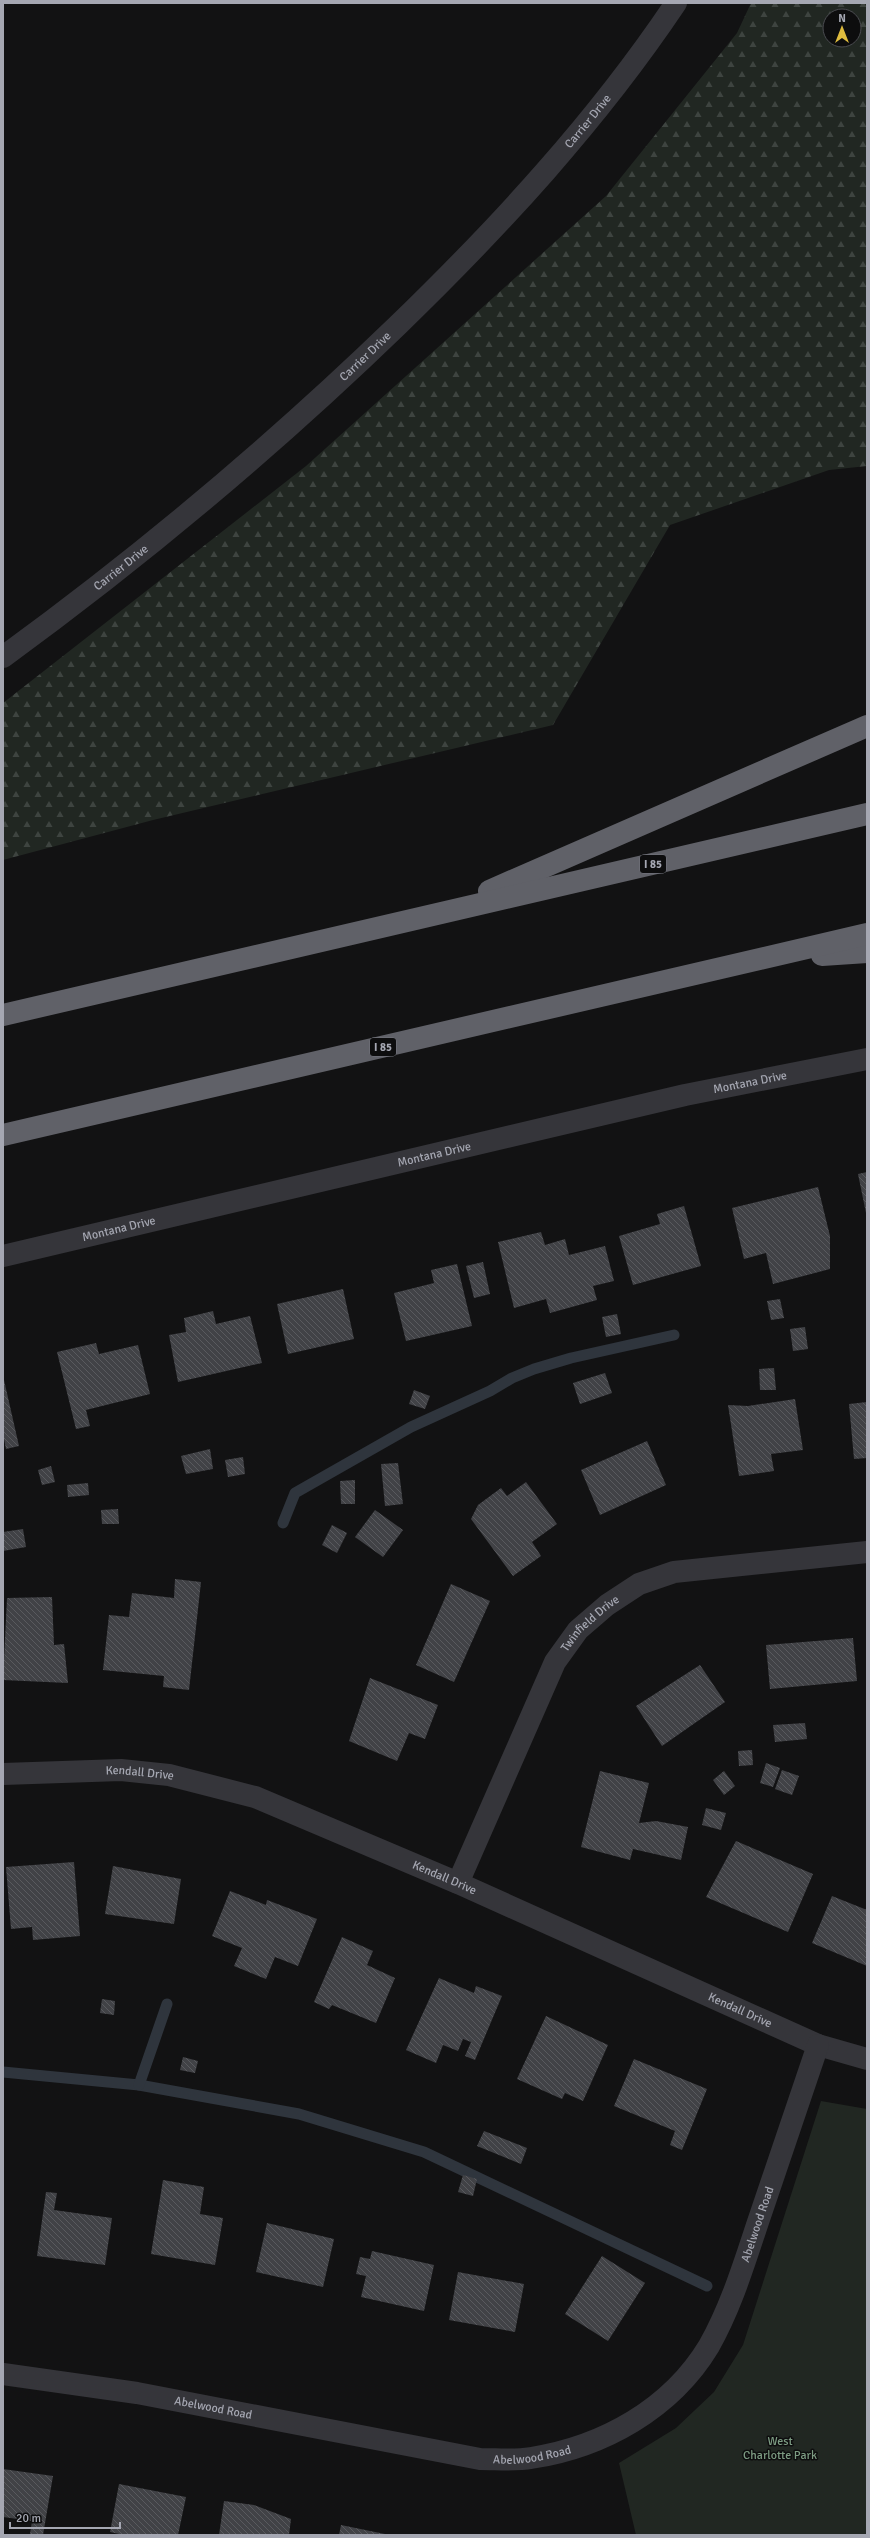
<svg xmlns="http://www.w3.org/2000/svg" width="870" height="2538" font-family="Signika,sans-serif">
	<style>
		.forest { fill: url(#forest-firs); fill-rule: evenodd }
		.park { fill: #212722 }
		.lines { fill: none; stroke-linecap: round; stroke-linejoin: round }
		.stream { stroke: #2f353d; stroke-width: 11 }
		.building { fill: url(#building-back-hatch) }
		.minor { stroke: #35353a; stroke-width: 22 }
		.tertiary { stroke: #35353a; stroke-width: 22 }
		.motorway { stroke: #606168; stroke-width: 22 }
		.labels { text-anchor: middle; stroke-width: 3; stroke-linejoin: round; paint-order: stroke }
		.shield { fill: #0d0d0e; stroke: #777981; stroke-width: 1 }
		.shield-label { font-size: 11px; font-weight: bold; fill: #a5a7b2 }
		.street-label { font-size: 12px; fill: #a5a7b2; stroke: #0d0d0e }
		.park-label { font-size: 12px; fill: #7d9c83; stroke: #0d0d0e }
	</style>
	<defs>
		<pattern id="forest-firs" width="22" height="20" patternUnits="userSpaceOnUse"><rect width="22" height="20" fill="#212722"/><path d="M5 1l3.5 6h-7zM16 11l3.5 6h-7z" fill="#3e4440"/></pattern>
		<pattern id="building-back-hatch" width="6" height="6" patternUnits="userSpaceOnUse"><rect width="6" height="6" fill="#414246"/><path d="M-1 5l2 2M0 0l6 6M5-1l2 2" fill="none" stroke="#595a5e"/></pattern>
	</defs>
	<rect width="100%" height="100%" fill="#121213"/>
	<path class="forest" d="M751,3H867V466L829,470L670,525L553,725L153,820L3,860V703L306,466L606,196L737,33ZM830,16H854V40H830Z"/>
	<path class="park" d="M821,2101L867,2109V2535H636L619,2463L676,2428L714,2392L743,2345Z"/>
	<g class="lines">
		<g class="stream">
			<path d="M283,1523L295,1493L411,1427L490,1391L512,1378L534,1369L571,1358L674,1335"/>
			<path d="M3,2072L139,2085L299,2114L424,2152L707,2286"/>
			<path d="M139,2085L167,2004"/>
		</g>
	</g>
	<g class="building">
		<path d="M867,1172V1213H866L858,1174Z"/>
		<path d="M818,1187L830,1236V1269L773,1284L766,1253L744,1259L732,1208Z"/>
		<path d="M684,1206L701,1266L633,1285L619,1236L660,1224L657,1214Z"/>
		<path d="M541,1232L545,1245L565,1239L569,1255L605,1246L614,1281L593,1286L597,1300L550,1313L546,1299L514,1308L498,1242Z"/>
		<path d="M483,1262L490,1294L474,1298L466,1266Z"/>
		<path d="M457,1264L472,1326L406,1341L394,1293L434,1283L431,1270Z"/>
		<path d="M343,1289L354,1339L288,1354L277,1304Z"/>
		<path d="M780,1299L784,1318L771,1320L767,1301Z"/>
		<path d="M213,1311L216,1324L250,1316L262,1363L178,1382L169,1335L186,1332L184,1318Z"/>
		<path d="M617,1314L621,1334L606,1337L602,1317Z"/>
		<path d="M805,1327L808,1349L793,1351L790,1329Z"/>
		<path d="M96,1343L99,1354L138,1345L150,1394L86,1410L90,1426L76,1429L57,1352Z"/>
		<path d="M774,1368L776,1390H760L759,1369Z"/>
		<path d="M605,1373L612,1393L580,1404L573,1383Z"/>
		<path d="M4,1380L19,1446L6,1449L3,1434Z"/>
		<path d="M414,1390L430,1396L425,1409L409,1404Z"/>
		<path d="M795,1399L803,1450L771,1454L774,1471L739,1476L728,1405L748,1406Z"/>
		<path d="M867,1402V1458L854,1459L849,1404Z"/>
		<path d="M647,1441L666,1485L600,1515L581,1470Z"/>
		<path d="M210,1449L213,1469L186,1474L181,1456Z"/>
		<path d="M243,1457L245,1474L228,1477L225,1460Z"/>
		<path d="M398,1463L403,1504L385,1506L381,1464Z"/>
		<path d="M51,1466L55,1482L42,1485L38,1470Z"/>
		<path d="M355,1480V1504H341L340,1481Z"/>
		<path d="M526,1482L557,1524L532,1542L541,1556L513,1576L471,1519L478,1505L501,1488L507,1496Z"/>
		<path d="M88,1483L89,1495L68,1497L67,1485Z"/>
		<path d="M118,1509L119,1524H102L101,1510Z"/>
		<path d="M375,1510L403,1530L383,1557L355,1537Z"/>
		<path d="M332,1525L347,1533L337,1553L322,1545Z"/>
		<path d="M23,1529L26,1547L3,1551V1532Z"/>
		<path d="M175,1579L201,1582L189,1690L163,1687L164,1676L103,1670L109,1615L129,1617L132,1593L174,1598Z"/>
		<path d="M451,1584L490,1601L454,1682L416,1665Z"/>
		<path d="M52,1597L54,1645L64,1644L68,1683L3,1680L7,1598Z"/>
		<path d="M853,1638L857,1681L770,1689L766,1645Z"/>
		<path d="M700,1665L725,1702L662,1746L636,1706Z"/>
		<path d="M370,1678L438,1705L425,1739L409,1733L397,1761L349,1741Z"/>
		<path d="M805,1723L807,1739L775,1742L773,1725Z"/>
		<path d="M752,1750L753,1765L739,1766L738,1751Z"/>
		<path d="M766,1763L780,1768L773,1787L760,1783Z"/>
		<path d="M782,1770L799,1776L792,1795L775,1789Z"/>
		<path d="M600,1771L649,1783L639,1823L656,1821L688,1827L681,1860L633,1849L630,1860L581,1847Z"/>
		<path d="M724,1771L735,1786L724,1795L713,1780Z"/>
		<path d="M706,1808L726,1813L721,1830L702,1825Z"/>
		<path d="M736,1841L813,1874L788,1932L706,1897Z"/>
		<path d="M74,1862L80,1936L33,1940L32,1927L11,1929L6,1867Z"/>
		<path d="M113,1866L181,1879L174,1924L105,1914Z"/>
		<path d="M230,1891L266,1905L267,1900L317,1919L298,1966L275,1957L266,1979L234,1966L242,1948L212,1936Z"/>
		<path d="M832,1896L867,1910V1966L812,1943Z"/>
		<path d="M342,1937L373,1951L367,1965L395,1978L376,2023L332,2005L329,2009L314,2002Z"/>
		<path d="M439,1978L474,1993L476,1986L502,1996L475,2060L465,2056L471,2042L463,2039L458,2051L443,2045L436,2063L406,2050Z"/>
		<path d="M102,1999L115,2001L114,2015L100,2013Z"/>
		<path d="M546,2016L608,2045L583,2101L565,2093L562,2099L517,2079Z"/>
		<path d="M183,2057L198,2061L195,2073L180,2070Z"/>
		<path d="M634,2059L707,2089L682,2150L670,2145L675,2131L614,2106Z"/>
		<path d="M484,2131L527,2148L521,2164L477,2146Z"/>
		<path d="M463,2175L477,2179L473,2196L458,2192Z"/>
		<path d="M163,2180L204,2187L200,2214L223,2218L215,2265L151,2254Z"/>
		<path d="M46,2192L57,2193L54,2210L112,2218L105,2265L37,2256Z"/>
		<path d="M267,2223L334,2239L323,2287L256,2272Z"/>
		<path d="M372,2251L434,2265L424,2311L361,2297L366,2276L356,2274L360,2257L370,2259Z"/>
		<path d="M602,2256L645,2283L608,2341L565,2314Z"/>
		<path d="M458,2272L524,2284L515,2332L449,2320Z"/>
		<path d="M3,2469L53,2476L43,2535L30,2534L32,2521L3,2517Z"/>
		<path d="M119,2484L186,2497L178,2535H124L110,2532Z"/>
		<path d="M224,2501L254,2505L291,2519L289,2535H219Z"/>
		<path d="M341,2525L385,2534V2535H339Z"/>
	</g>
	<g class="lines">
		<g class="minor">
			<path id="s1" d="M3,1774L121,1770L169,1775L255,1797L458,1883L818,2045L867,2059"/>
			<path id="s2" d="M458,1883L555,1662L578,1630L607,1605L639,1584L674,1572L867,1552"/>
			<path id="s3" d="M3,2374L137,2393L480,2459C497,2459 515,2461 531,2458C603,2447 671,2409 709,2346C731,2307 744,2264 758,2222C778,2163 798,2104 818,2045"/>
		</g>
		<g class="tertiary">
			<path id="s4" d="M3,657C143,555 274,445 398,325C500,226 597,121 676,3"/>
			<path id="s5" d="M3,1256L685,1095L867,1059"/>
		</g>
		<g class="motorway">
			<path d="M489,891L867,726"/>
			<path d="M822,955L867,952"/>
			<path d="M3,1015L867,814"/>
			<path d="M3,1135L867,934"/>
		</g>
	</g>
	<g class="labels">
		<g class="shield">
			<rect x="640" y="855" width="26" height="18" rx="3"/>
			<rect x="370" y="1038" width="26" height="18" rx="3"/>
		</g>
		<g class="shield-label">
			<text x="653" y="868">I 85</text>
			<text x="383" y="1051">I 85</text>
		</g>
		<g class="street-label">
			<text dy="4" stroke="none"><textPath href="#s4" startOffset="795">Carrier Drive</textPath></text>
			<text dy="4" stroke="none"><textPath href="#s4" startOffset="471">Carrier Drive</textPath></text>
			<text dy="4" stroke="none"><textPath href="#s4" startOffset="148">Carrier Drive</textPath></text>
			<text dy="4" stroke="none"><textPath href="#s5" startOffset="767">Montana Drive</textPath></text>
			<text dy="4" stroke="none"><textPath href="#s5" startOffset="443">Montana Drive</textPath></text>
			<text dy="4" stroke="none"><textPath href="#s5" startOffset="119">Montana Drive</textPath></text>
			<text dy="4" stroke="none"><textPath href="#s2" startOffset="294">Twinfield Drive</textPath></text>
			<text dy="4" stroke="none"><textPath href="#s1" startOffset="137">Kendall Drive</textPath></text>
			<text dy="4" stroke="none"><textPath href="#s1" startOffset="461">Kendall Drive</textPath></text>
			<text dy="4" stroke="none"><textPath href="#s1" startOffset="785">Kendall Drive</textPath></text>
			<text dy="4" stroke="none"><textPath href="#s3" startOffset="884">Abelwood Road</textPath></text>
			<text dy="4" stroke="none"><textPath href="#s3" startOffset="213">Abelwood Road</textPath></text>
			<text dy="4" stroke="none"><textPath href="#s3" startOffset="537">Abelwood Road</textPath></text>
		</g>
		<g class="park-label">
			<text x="780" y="2445">West<tspan x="780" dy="14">Charlotte Park</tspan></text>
		</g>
	</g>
	<rect width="870" height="2538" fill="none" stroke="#a5a7b2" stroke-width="8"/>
	<g transform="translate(842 28)"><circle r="19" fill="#0d0d0e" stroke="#4a4b50"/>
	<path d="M0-3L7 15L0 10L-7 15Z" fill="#dfbc3e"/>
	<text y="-6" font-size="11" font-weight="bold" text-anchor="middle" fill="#a5a7b2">N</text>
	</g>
	<path d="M10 2522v6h110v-6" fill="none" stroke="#a5a7b2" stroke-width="2"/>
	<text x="16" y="2522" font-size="12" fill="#a5a7b2" stroke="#0d0d0e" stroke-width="3" paint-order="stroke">20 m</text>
</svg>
